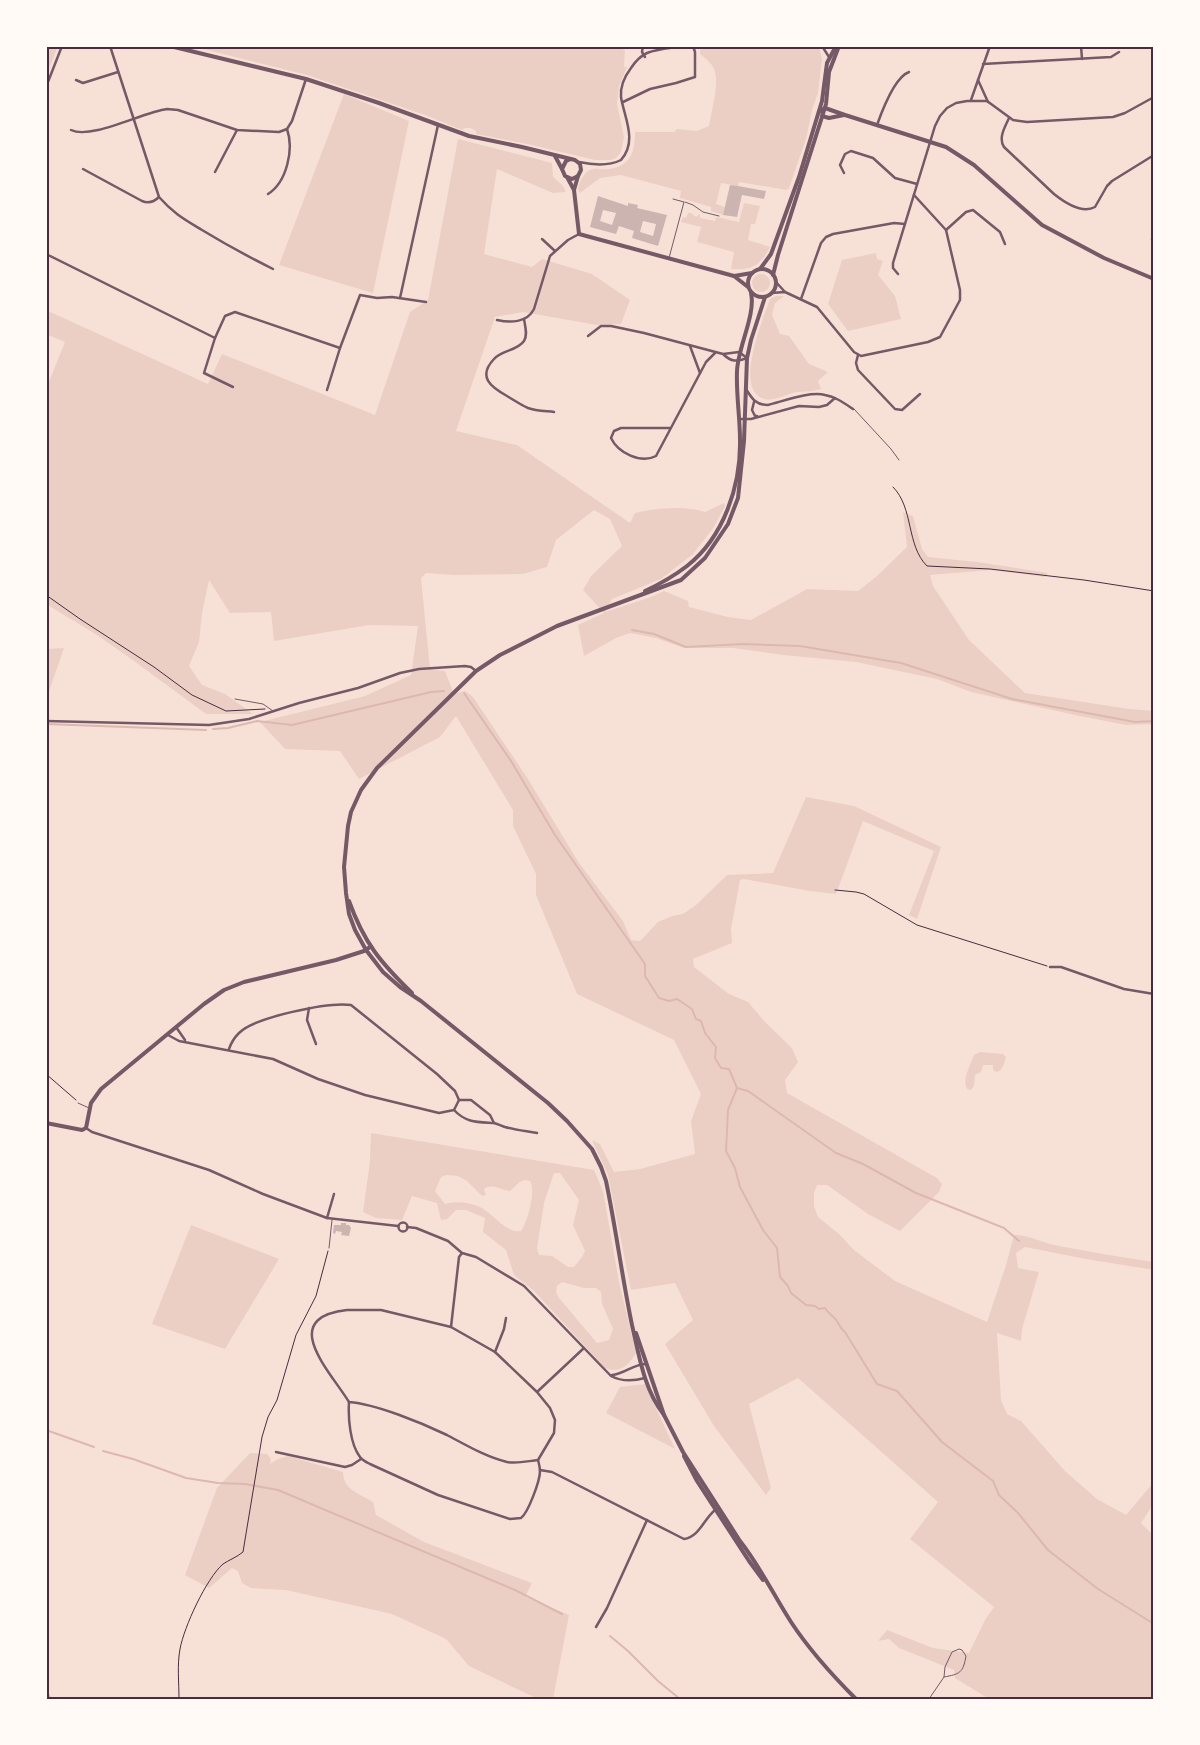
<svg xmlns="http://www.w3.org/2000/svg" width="1200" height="1745" font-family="Ubuntu,sans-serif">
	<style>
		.green { fill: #ebcfc5; fill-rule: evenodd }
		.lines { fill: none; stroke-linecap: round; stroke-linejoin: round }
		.stream { stroke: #dcb8b0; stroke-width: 2 }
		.building { fill: #ccb4b1; fill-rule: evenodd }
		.path { stroke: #4a2c40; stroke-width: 1 }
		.service { stroke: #755966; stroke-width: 1 }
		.minor { stroke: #755966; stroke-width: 2.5 }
		.tertiary { stroke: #755966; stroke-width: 4 }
		.neatline { fill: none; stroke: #4a2c40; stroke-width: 2 }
	</style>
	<rect width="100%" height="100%" fill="#f7e1d7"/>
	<g class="green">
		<path d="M46,46H58L46,76Z"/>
		<path d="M191,46H622V49L625,50L624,67H627L619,86L617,104L624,137L621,152L616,158L611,160H595L527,144L476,134V131C472,128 466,126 462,130L425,115L307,75Z"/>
		<path d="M710,46H819L822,59L818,93L812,110L806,139L789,188L787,190L739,182L738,186L721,183L716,204L725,207L723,215L711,211V207L680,198L681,191L621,175L600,178L580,193L578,190C578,183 585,170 593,169C598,168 604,170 609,169C630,166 635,153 635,132H674L677,129L697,131L709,126C711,112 719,86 715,72C714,65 705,58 700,54V50Z"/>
		<path d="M344,94L409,121L373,293L279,265Z"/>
		<path d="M458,139L552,163L553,177L563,186L566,192L553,193L497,169L484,254L532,267L542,259L592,274L630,300L621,324L597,325L523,312L495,317L456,431L517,445L630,523L635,513C656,508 684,505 705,512L724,503L725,506L714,527L693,554L661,579L612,599L605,612L651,597L664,591L688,601L689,607L728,617L751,620L807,589L858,591L877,576L907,547L903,512L913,516L922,549L928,557L977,562L1048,573L1046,577L991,570L930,575L933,586L969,640L1025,693L1129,709L1154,711V724L1126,725L1075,715L971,692L937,679L856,662L783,655L733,648H684L656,638L630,633L616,638L584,656L578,625L604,613L583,590L591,576L622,546L610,519L594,510L556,540L547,567L523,574L454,575L426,573L421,578L430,669L445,671L454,694L465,691L473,697L528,779L579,863L623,921L631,940L640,941L658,922L672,916L683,914L696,905L727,875L773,873L806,797L854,806L941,847L917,919L909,915L934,851L863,821L836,894L810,891L744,879L740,880L731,929L732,943L693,959L694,967L729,994L748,1002L765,1022L792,1048L798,1062L785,1080L787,1093L937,1178L942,1184L939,1192L900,1231L868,1214L827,1185H817L814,1193V1206L818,1217L839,1234L855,1251L895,1281L987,1322L1006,1265L1014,1235C1029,1235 1043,1243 1059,1246C1090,1252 1122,1257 1154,1262V1270L1086,1259L1025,1247L1016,1253L1018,1268L1039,1272L1022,1329L1021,1341L997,1333L1001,1400L1007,1414L1021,1421L1065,1471L1097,1499L1126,1515L1154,1482V1503L1141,1523L1154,1536V1699H989L955,1678L954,1670L899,1648L889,1639L878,1641L887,1630L933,1648L969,1653L985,1620L994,1607L910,1539L938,1502L798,1378L749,1404L771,1488L766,1495L714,1426L665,1344L693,1320L675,1283L631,1290L608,1175L592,1140L600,1144L614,1172L640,1169L695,1154L691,1121L701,1094L674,1040L577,994L536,895V874L513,826V810L456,716L440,737L359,779L340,751L285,749L260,722L365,696L411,675L418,626L369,625L274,641L271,612L230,613L209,580L202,613L199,642L189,666L202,685L225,694L253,714H206L134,661L97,635L46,604V389L65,342L46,334V310L208,384L222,354L375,415L410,312L428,300Z"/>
		<path d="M744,203L760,206L755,224H751L748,240L770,247C761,265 752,271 731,269L734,252L697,242L701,227L681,222L683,217L686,218L688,213H691L696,217L700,214V218L715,221L716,217L739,222Z"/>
		<path d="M876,253L877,259L883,261L878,275L895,296L901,319L848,331L828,304L842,260Z"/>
		<circle cx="761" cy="283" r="9"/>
		<path d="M776,296H784L775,303L772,315L780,334L789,336L809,364L828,372L818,381L821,389C813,391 806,392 798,392C787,393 775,402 764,399C733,390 763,319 770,299Z"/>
		<path d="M64,648L46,700V649Z"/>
		<path d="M980,1052L1003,1054L1006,1057C1004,1064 1003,1069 997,1072L993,1070V1065H983L981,1072L975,1075L974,1086L971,1090L967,1089C962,1079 970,1066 974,1055Z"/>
		<path d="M371,1133L594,1170L603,1191L619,1282L636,1353C629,1365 620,1374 605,1368L533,1290L514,1275L506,1250L483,1232L485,1218L466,1210H456L447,1219L441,1220L437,1203L412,1196L402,1220L376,1218L363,1212L370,1161ZM554,1173H560L579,1200L573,1225L585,1251L582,1257L574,1267H568L552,1256L539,1255L537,1249L544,1203ZM447,1175L458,1176L467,1181L482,1196L486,1195L484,1189C493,1183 500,1190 510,1191C518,1185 520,1178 530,1181C536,1192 528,1220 521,1231C505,1233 494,1214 480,1207C470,1202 455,1201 445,1204L435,1191L441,1177ZM562,1282L584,1288H596L601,1292L602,1304L613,1329L609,1340L597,1343L559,1298L556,1292L557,1286Z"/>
		<path d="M191,1225L279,1259L225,1349L152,1324Z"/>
		<path d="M646,1384L649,1393L675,1449L606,1413L620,1387Z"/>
		<path d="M250,1453L267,1454L271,1459L270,1464L278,1459L288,1456L343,1472C343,1490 359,1493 373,1502L376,1515L424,1542L532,1583L525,1597L569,1615L553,1699H538L469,1666L446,1639L392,1614L286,1590L251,1588L242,1583L238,1571L232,1568L209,1588L185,1575L217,1488Z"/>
	</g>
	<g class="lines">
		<g class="stream">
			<path d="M632,630L654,634L686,647L743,644L800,646L901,663L1012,699L1135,722L1154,721"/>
			<path d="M464,693L511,761L555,835L645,964V976L659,998L669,1001L677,999L692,1009L696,1019L701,1021L705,1033L716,1047L715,1058L721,1068L729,1069L737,1088L728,1110L726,1151L735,1168L740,1187L763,1230L777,1248L780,1277L788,1286L791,1293L806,1305L815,1306L819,1309L825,1308C828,1313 833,1316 837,1321C840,1326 840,1328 845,1332L877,1384L897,1391L942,1442L993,1481L999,1495L1018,1513L1048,1550L1098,1589L1154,1624"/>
			<path d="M46,724L206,730"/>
			<path d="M213,729L228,728L257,721L292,725L431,692L444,691"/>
			<path d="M737,1088L748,1091L836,1153L863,1164L916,1193L1004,1228L1019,1241"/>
			<path d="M46,1430L94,1447"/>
			<path d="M103,1451L133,1459L186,1478L218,1483L245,1484L278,1490L515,1590L562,1614"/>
			<path d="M610,1636L628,1651L658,1681L680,1699"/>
			<path d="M46,1691L51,1699"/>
		</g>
	</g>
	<g class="building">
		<path d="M730,185L738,186L766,191L764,199L742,195L737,217L723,215Z"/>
		<path d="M598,196L628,206V203L638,205L637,208L667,215L658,246L632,238L634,231L619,226L616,234L590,227ZM603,210L616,213L612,225L600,221ZM643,221L656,224L653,236L640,232Z"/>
		<path d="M341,1223H346V1225H349L351,1228L349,1236L341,1235L342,1232L336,1231L335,1234L333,1233L334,1225H341Z"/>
	</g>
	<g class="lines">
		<g class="path">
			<path d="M893,487C914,508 906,545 927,566L990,569L1084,580L1154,591"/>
			<path d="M46,595L80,619L154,667L192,695L226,711L265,709"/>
			<path d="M835,890L856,892L864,894L917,925L1047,966"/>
			<path d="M46,1074L76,1100"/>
			<path d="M179,1699C179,1682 177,1665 180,1649C184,1627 206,1579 223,1564C229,1560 237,1557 243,1552L262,1437L268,1417L277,1400L296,1335L316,1296L328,1251"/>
		</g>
		<g class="service">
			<path d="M685,202L693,205L703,212L719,216"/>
			<path d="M669,258L684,202L673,199"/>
			<path d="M854,409L891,449L899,460"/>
			<path d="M235,699L263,704L273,711"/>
			<path d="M78,1103L89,1108"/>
			<path d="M329,1248L332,1220"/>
			<path d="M929,1699L944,1677L945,1667L952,1652L959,1649L962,1650L966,1656C963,1673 960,1674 944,1677"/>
		</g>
		<g class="minor">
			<path d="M110,46L159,197C173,213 184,219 202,230C225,244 249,257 273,269"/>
			<path d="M643,46L642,52L645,57"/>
			<path d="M822,46L829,57"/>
			<path d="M1081,46L1082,59"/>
			<path d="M983,64L1111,57L1119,52"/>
			<path d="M76,80L83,83L118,72"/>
			<path d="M978,80L988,102"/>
			<path d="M46,87L62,46"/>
			<path d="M971,100L990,46"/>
			<path d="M623,102L650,89L676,83L695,77V52L693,46"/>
			<path d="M1009,118C1005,127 998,138 1004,147L1054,194C1064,202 1082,214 1095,207L1107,186L1112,181L1154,155"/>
			<path d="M877,125C882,111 895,77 909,72"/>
			<path d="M71,130C91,140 143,112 167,109L178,110L237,130L279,132L287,129L292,121L306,79"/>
			<path d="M579,162C593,165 609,166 621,160C638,141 624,117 621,97C620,87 625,76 631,68C635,62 640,56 647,53C659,48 673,48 685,46"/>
			<path d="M83,169L142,201C149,204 154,202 159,197"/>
			<path d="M215,172L237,130"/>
			<path d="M844,173L840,165L845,154L851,151L873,158L895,178L917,184"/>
			<path d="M268,194C287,182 294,149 287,129"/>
			<path d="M946,230L966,212L973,210L1000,232L1005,244"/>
			<path d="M542,239L555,251"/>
			<path d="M1152,239L1154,235"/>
			<path d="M46,254L215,338L225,316L235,312L340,348L360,295L377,298L392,297L426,302"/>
			<path d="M898,274L893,268V263L935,126L940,116L947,108L956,103L967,101H987L1013,120L1027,122L1113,117L1125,113L1154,97"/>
			<path d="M775,281L785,292"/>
			<path d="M771,293L785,292L817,307L854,352L861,356L928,342L940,337L960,300V290L946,230L914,195"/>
			<path d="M400,298L438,125"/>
			<path d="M801,299L821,243L826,237L833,234L894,223L905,224"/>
			<path d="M524,319C525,326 528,335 524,341C517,351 502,350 494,359C477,377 491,387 507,396C514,400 521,405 528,408C536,411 546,411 554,412"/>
			<path d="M497,320C510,323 527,323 534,309L550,256L568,240L579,234"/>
			<path d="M588,336L601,326H611L644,333L723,354C731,362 737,362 747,358L739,352L723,354"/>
			<path d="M215,338L204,373L233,387"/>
			<path d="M690,346L700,373"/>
			<path d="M858,355L856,363L858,370L895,409L902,410L920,394"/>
			<path d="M746,389C752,399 756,405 768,405C784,401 810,391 825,395C836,397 844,403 853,409"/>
			<path d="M327,390L340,348"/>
			<path d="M754,402L752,410L755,416H757"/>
			<path d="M740,419H751L799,406L819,407L827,405L835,398"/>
			<path d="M671,428H621L614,431L611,438C618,453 641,464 656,456L706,362L715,353"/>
			<path d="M46,721L209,725L249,719L299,703L358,688L400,673L419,669L465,666L471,667L476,671"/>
			<path d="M1050,967H1061L1124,989L1154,994"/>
			<path d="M309,1008L307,1020L316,1044"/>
			<path d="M176,1027L185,1040"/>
			<path d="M168,1035L179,1041L273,1059L318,1079L365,1095L439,1113L454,1110L459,1100L455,1091L437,1074L351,1005C328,1002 255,1017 239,1033C234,1038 231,1043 229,1049"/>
			<path d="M459,1100H471L490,1115L494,1123"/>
			<path d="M454,1110C466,1123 478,1122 494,1123C498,1124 502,1126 505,1127C515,1130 526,1131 537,1133"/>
			<path d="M86,1128L92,1132L209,1170L263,1194L327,1218L398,1226"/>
			<path d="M327,1218L334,1194"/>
			<circle cx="403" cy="1227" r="4.5"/>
			<path d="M407,1227L416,1228L448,1241L462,1253L476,1257L524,1286L611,1376C622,1382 634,1381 645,1378"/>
			<path d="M347,1310H381L451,1327L495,1352L537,1392L550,1408L555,1420L554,1433L538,1460C528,1461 517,1464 507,1462C486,1457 466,1445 447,1435C422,1423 376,1404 349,1402C330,1371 277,1318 347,1310Z"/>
			<path d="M451,1327L459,1257L462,1253"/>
			<path d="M495,1352L504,1329L506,1318"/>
			<path d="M612,1375C625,1374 633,1364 646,1364"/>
			<path d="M537,1392L584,1348"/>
			<path d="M349,1402C348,1418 350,1444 360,1457C362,1460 366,1462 370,1464L438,1495L510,1519L521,1518C528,1513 540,1481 540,1471C540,1467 539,1464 538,1460"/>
			<path d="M276,1452L345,1467L352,1465L361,1459"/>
			<path d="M540,1470L552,1472L684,1539C699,1537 704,1519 715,1510"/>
			<path d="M596,1627L607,1608L647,1520"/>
		</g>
		<g class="tertiary">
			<path d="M170,46L306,79L379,103L469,136L522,147L575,160L580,164L581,170L578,176L572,179L565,176L562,169L566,161L571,159"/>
			<path d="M819,112L825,108L845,115L946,147L974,165L1042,225L1104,258L1154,279"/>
			<path d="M822,116L829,118L844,115"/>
			<path d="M555,156L562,169"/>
			<path d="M578,176L574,190L579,234L734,276L748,287"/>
			<path d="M567,177L574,190"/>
			<path d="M760,269L771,254L799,177L822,101L827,63L836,46"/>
			<circle cx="762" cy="283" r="14"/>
			<path d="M773,275L778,255L822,117L826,104L829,72L839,46"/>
			<path d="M734,276L752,273"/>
			<path d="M645,591C660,584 674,576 687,566C724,537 741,485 740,440C740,417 736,394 737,371C738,347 756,314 751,293"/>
			<path d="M349,901C364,943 381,963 412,993"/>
			<path d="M46,1123L82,1130L86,1128L91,1103L101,1089L204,1004L224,990L244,982L336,960L364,951L370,947"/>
			<path d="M636,1333L664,1415L683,1452L740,1541C760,1566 774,1596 791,1622C810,1651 832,1675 856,1699"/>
			<path d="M664,1415C644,1390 639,1355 632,1325C622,1277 616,1229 606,1181L601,1167L592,1149L567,1121L548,1103L421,1001L400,987L383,972L366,950L355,930L349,914L346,893L344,867L348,826L351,812L361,790L377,768L476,671L500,655L557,626L681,580L705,558L728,524L738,498L744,441L747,358L751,340L765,297"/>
			<path d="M684,1456L697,1481L749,1561L763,1580"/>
		</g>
	</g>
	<rect width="1200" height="1745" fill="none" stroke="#fffaf5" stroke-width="95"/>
	<rect x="48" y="48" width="1104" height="1650" class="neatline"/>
</svg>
